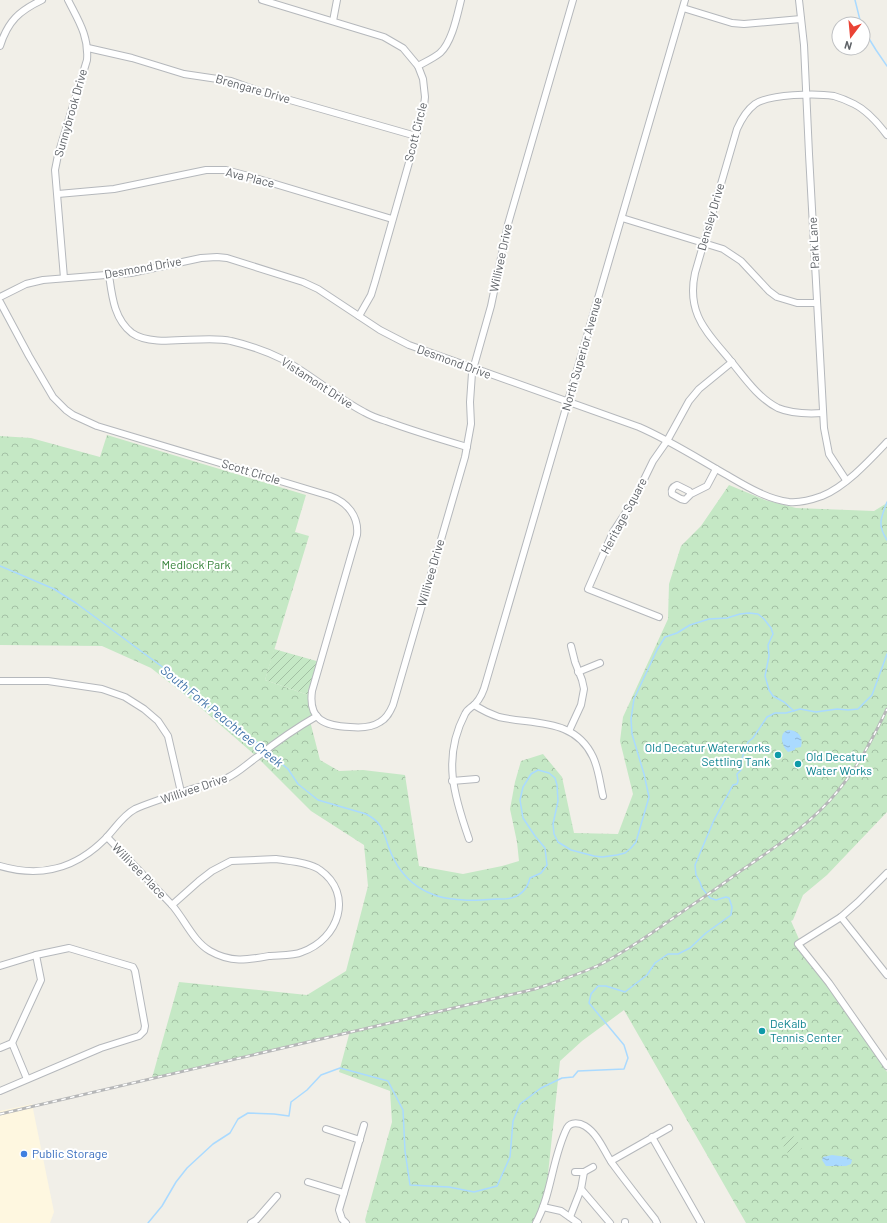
<svg xmlns="http://www.w3.org/2000/svg" width="887" height="1223" font-family="Barlow,sans-serif">
	<style>
		.commercial { fill: #fef7e0 }
		.forest { fill: url(#forest-crowns) }
		.garden { fill: url(#garden-furrows) }
		.water { fill: url(#water-ripples) }
		.lines { fill: none; stroke-linecap: round; stroke-linejoin: round }
		.stream { stroke: #aadaff; stroke-width: 1.5 }
		.street-casing { stroke: #b5b8bc; stroke-width: 8 }
		.street { stroke: #fff; stroke-width: 6 }
		.rail-casing { stroke: #b6b7b8; stroke-width: 3 }
		.rail { stroke: #fff; stroke-width: 1.5; stroke-dasharray: 4.5; stroke-linecap: butt }
		.culture-dot { fill: #0f9aa8; stroke: #fff; stroke-width: 1.5 }
		.shop-dot { fill: #3f7fe0; stroke: #fff; stroke-width: 1.5 }
		.labels { text-anchor: middle; stroke-width: 4; stroke-linejoin: round; paint-order: stroke }
		.street-label { font-size: 12px; fill: #5f6368; stroke: #fff }
		.park-label { font-size: 12px; fill: #348238; stroke: #fff }
		.culture-label { font-size: 12px; fill: #0d838f; stroke: #fff; text-anchor: start }
		.shop-label { font-size: 12px; fill: #366cbe; stroke: #fff; text-anchor: start }
		.water-label { font-size: 13px; font-style: italic; fill: #4174aa; stroke: #fff }
	</style>
	<defs>
		<pattern id="forest-crowns" width="20" height="18" patternUnits="userSpaceOnUse"><rect width="20" height="18" fill="#c5e8c5"/><path d="M2 6a3 3 0 1 1 6 0M12 15a3 3 0 1 1 6 0" fill="none" stroke="#a3c0a4"/></pattern>
		<pattern id="garden-furrows" width="10" height="10" patternUnits="userSpaceOnUse"><rect width="10" height="10" fill="#c5e8c5"/><path d="M-1 1l2-2M0 10L10 0M9 11l2-2" fill="none" stroke="#a3c0a4"/></pattern>
		<pattern id="water-ripples" width="26" height="14" patternUnits="userSpaceOnUse"><rect width="26" height="14" fill="#aadaff"/><path d="M2 4q2-2 4 0t4 0M15 11q2-2 4 0t4 0" fill="none" stroke="#8eb4d2"/></pattern>
	</defs>
	<rect width="100%" height="100%" fill="#f1efe8"/>
	<path class="commercial" d="M32,1104L54,1212L50,1223H0V1111Z"/>
	<g class="forest">
		<path d="M107,435L306,495L295,532L309,536L265,680L311,696L317,716L256,756L194,702L151,668L102,646L0,645V436L31,438L100,457Z"/>
		<path d="M729,485L765,500L796,508L874,511L887,503V812L827,875L803,895L793,920L791,921L802,946L887,1072V1223H746L624,1010L582,1041L560,1061L546,1193L534,1223H366L365,1220L392,1122L390,1091L339,1072L350,1031L152,1078L179,982L307,995L346,971L368,886L364,845L311,811L257,757L310,721L320,760L339,771L363,770L405,775L419,866L463,874L502,866L519,861L517,842L510,809L515,782L521,761L543,754L562,777L574,833L618,834L633,794L620,741L623,717L668,619L669,584L681,546L701,526Z"/>
	</g>
	<g class="garden">
		<path d="M274,649L320,662L311,696L265,680Z"/>
		<path d="M791,1133L802,1148L791,1156L783,1148L784,1147L780,1141Z"/>
	</g>
	<g class="water">
		<path d="M788,730C798,730 804,737 801,747L795,748V750L788,752C782,746 778,733 788,730Z"/>
		<path d="M832,1155L847,1157L852,1160L851,1164L846,1166H826L822,1160L823,1157Z"/>
	</g>
	<g class="lines">
		<g class="stream">
			<path d="M855,0L861,24"/>
			<path d="M863,29L876,50L887,66"/>
			<path d="M887,502C881,518 877,525 887,540"/>
			<path d="M0,566L54,589L76,603L180,680L225,716L265,749"/>
			<path d="M268,752L288,769L298,784L318,800L366,814C383,823 383,831 389,848C402,883 428,899 464,900C475,901 487,899 498,899C514,900 526,894 530,878L541,873L547,865L545,848L535,836L523,818L520,800L523,787L531,774L538,770L549,773L555,778L557,785L558,801L553,824L554,834L558,842L571,850L594,856L602,857L617,855L625,853L631,848L636,842L649,797L644,774L632,734L631,719L634,699L657,650L665,637L677,633L690,625L709,619L727,618L740,614L749,613L758,614L764,619L771,628L773,634L768,645L769,656L765,676L769,690L773,696L784,702L794,711"/>
			<path d="M148,1223L162,1206L176,1182L187,1168L213,1144L230,1133L238,1119L248,1113L274,1114L289,1116L291,1102L307,1090L321,1075L340,1068L388,1081L403,1110L405,1151L410,1185L449,1187L474,1192L497,1186L510,1157L513,1121L520,1104L541,1088L562,1078L573,1077L578,1071L624,1069L628,1058L624,1045L589,1003L591,994L598,986H606L625,992L647,975L655,963L668,954H678L690,948L706,933L731,915L732,907L729,898L726,897L716,900L710,898L702,888L700,882L696,875L695,865L714,820L733,785L737,784L738,781L737,774L741,770L742,758L748,742L753,738L767,717L775,713H786L800,709L816,712L837,709L848,710L858,709L872,695L887,654"/>
		</g>
		<defs>
			<g id="street">
				<path d="M262,0L384,37L403,48L418,66L423,79L425,97L424,106L410,159L375,282L371,295L359,316"/>
				<path d="M799,0L804,45L809,154L824,428L829,454L846,480"/>
				<path d="M683,8L732,23L744,24L801,19"/>
				<path d="M333,21L337,0"/>
				<path d="M0,46C8,21 19,11 42,0"/>
				<path d="M88,48L132,58L184,74L231,81L262,92L416,136"/>
				<path d="M418,66C425,62 434,58 440,53C452,42 457,16 461,0"/>
				<path d="M58,194L114,189L206,170H226L252,177L392,219"/>
				<path d="M622,218L723,249L741,261L769,291L777,297L797,303H817"/>
				<path d="M109,275C112,296 114,319 132,333C154,349 204,334 231,341C248,345 266,351 282,359C311,374 335,397 364,412C371,416 379,419 386,421C413,431 440,439 467,447"/>
				<path d="M64,278L55,170L58,155L87,60C89,36 78,20 68,0"/>
				<path d="M0,297L26,284L43,280L131,273L201,258L217,257L227,258L303,282L318,289L380,330L409,345L639,427C669,440 697,458 725,474C744,485 766,499 789,502C800,503 811,500 822,496C846,486 869,461 887,442"/>
				<path d="M0,302L29,356L53,397L66,410L73,415L97,426L330,496C347,502 359,516 357,535L312,691C308,720 325,726 350,727C360,728 371,728 380,722C387,718 390,712 393,705L465,457L471,424L470,402L472,373L491,306L508,224L573,0"/>
				<path d="M823,413C807,414 792,414 778,408C758,398 744,377 730,360C719,346 705,333 698,316C692,302 692,287 695,273L737,129C741,120 747,110 755,104C770,94 816,93 834,96C841,98 848,101 854,104C868,111 878,123 887,135"/>
				<path d="M691,494L689,491L677,485C672,487 671,490 672,494L681,499L685,500L691,494L707,486L716,469"/>
				<path d="M659,617L588,589L613,532L634,500L653,461L667,441L689,401L699,389L732,362"/>
				<path d="M578,672L600,663"/>
				<path d="M0,681H48L102,689L125,697L144,709L158,721L168,736L181,792"/>
				<path d="M474,705C482,710 490,714 499,717C534,725 575,718 593,757C599,770 600,784 603,796"/>
				<path d="M569,731L581,705L584,689L582,680L575,662L571,646"/>
				<path d="M452,781L476,779"/>
				<path d="M107,837L172,905"/>
				<path d="M469,839C454,796 442,758 465,714C467,709 471,708 475,704C481,698 484,690 486,682L685,0"/>
				<path d="M276,859C288,861 310,862 320,870C354,894 339,939 302,952C293,956 279,955 269,956C247,960 231,963 210,951C193,941 185,920 172,905L199,881L212,871L231,861Z"/>
				<path d="M0,866C41,878 75,869 105,839C115,829 122,816 135,809C153,801 177,794 195,788C206,785 218,783 227,778C238,773 247,764 257,757C276,742 296,728 317,716"/>
				<path d="M887,873L858,902L841,917L798,944L829,983L887,1066"/>
				<path d="M841,917L887,975"/>
				<path d="M0,966L36,955L69,948L133,967L135,971L145,1026L144,1031L139,1036L101,1048L0,1091"/>
				<path d="M12,1043L41,980L36,955"/>
				<path d="M0,1048L12,1043L27,1079"/>
				<path d="M326,1129L360,1140"/>
				<path d="M652,1137L701,1223"/>
				<path d="M611,1161L669,1128"/>
				<path d="M575,1172H584L593,1167"/>
				<path d="M308,1182L344,1193"/>
				<path d="M581,1189L610,1223"/>
				<path d="M543,1207L561,1211L578,1223"/>
				<path d="M570,1217L581,1189L584,1172"/>
				<path d="M251,1223L256,1220L277,1196"/>
				<path d="M346,1223L342,1219L339,1210L364,1125"/>
				<path d="M536,1223C552,1193 552,1158 567,1128C571,1121 580,1123 585,1126C598,1134 604,1151 612,1163C626,1182 640,1200 655,1219L657,1223"/>
				<path d="M625,1223V1222"/>
			</g>
		</defs>
		<use href="#street" class="street-casing"/>
		<use href="#street" class="street"/>
		<defs>
			<path id="rail" d="M0,1114L535,989C556,982 577,975 597,966C620,955 641,940 662,926C687,908 714,891 739,872C774,848 810,825 837,792C858,767 873,738 887,709"/>
		</defs>
		<use href="#rail" class="rail-casing"/>
		<use href="#rail" class="rail"/>
	</g>
	<g class="culture-dot">
		<circle cx="778" cy="755" r="4"/>
		<circle cx="798" cy="764" r="4"/>
		<circle cx="762" cy="1031" r="4"/>
	</g>
	<circle class="shop-dot" cx="24" cy="1154" r="4"/>
	<g class="labels">
		<g class="street-label">
			<text transform="translate(253 89) rotate(16)" y="4">Brengare Drive</text>
			<text transform="translate(71 113) rotate(-74)" y="4">Sunnybrook Drive</text>
			<text transform="translate(416 132) rotate(-76)" y="4">Scott Circle</text>
			<text transform="translate(250 178) rotate(14)" y="4">Ava Place</text>
			<text transform="translate(711 217) rotate(-74)" y="4">Densley Drive</text>
			<text transform="translate(814 243) rotate(-93)" y="4">Park Lane</text>
			<text transform="translate(501 258) rotate(-78)" y="4">Willivee Drive</text>
			<text transform="translate(143 268) rotate(-10)" y="4">Desmond Drive</text>
			<text transform="translate(582 354) rotate(-74)" y="4">North Superior Avenue</text>
			<text transform="translate(454 362) rotate(20)" y="4">Desmond Drive</text>
			<text transform="translate(317 383) rotate(33)" y="4">Vistamont Drive</text>
			<text transform="translate(251 472) rotate(17)" y="4">Scott Circle</text>
			<text transform="translate(624 516) rotate(-62)" y="4">Heritage Square</text>
			<text transform="translate(431 573) rotate(-74)" y="4">Willivee Drive</text>
			<text transform="translate(194 789) rotate(-19)" y="4">Willivee Drive</text>
			<text transform="translate(139 871) rotate(46)" y="4">Willivee Place</text>
		</g>
		<g class="park-label">
			<text x="196" y="569">Medlock Park</text>
		</g>
		<g class="culture-label">
			<text x="770" y="752" text-anchor="end">Old Decatur Waterworks<tspan x="770" dy="14">Settling Tank</tspan></text>
			<text x="806" y="761">Old Decatur<tspan x="806" dy="14">Water Works</tspan></text>
			<text x="770" y="1028">DeKalb<tspan x="770" dy="14">Tennis Center</tspan></text>
		</g>
		<g class="shop-label">
			<text x="32" y="1158">Public Storage</text>
		</g>
		<g class="water-label">
			<text transform="translate(222 716) rotate(39)" y="5">South Fork Peachtree Creek</text>
		</g>
	</g>
	<g transform="translate(851 36) rotate(196)"><circle r="19" fill="#ffffff" stroke="#bfc1c3"/>
	<path d="M0-3L7 15L0 10L-7 15Z" fill="#ea4335"/>
	<text y="-6" font-size="11" font-weight="bold" text-anchor="middle" fill="#5f6368">N</text>
	</g>
</svg>
